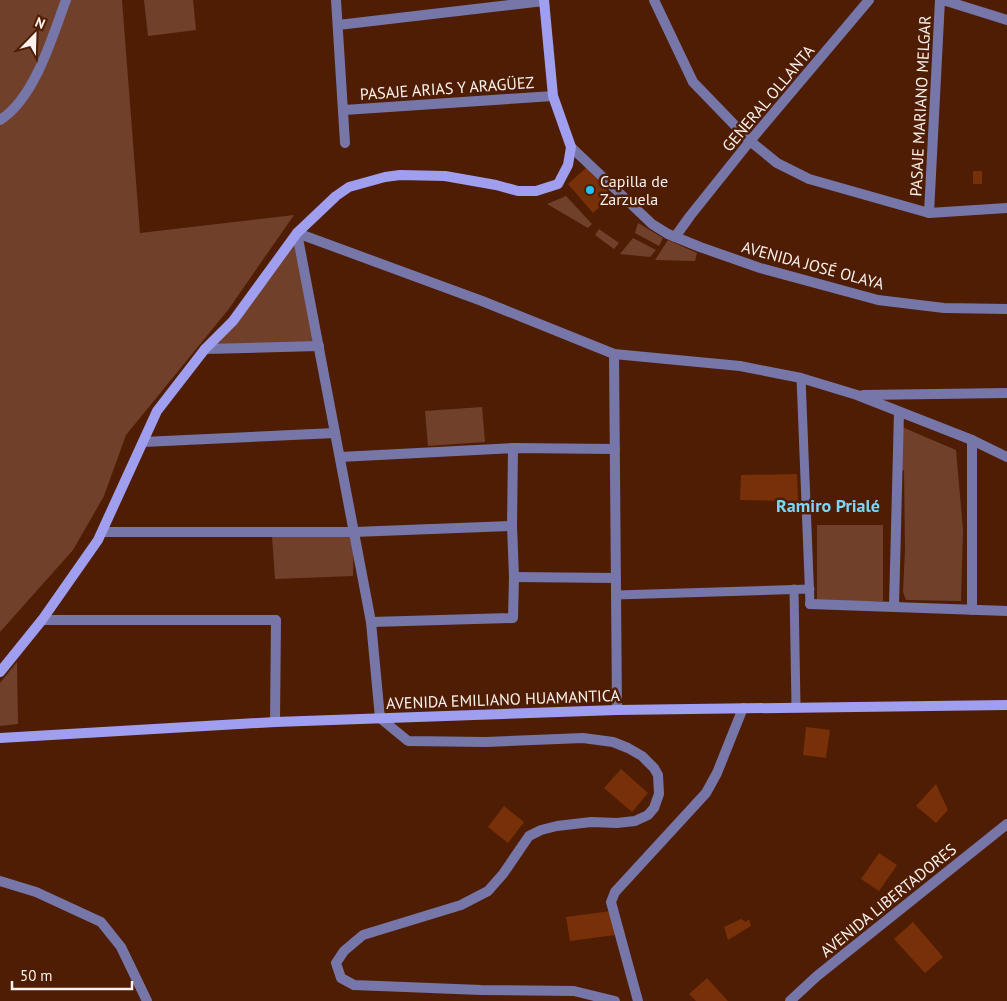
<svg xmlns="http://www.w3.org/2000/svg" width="1007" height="1001" font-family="'PT Sans',sans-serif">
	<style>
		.green { fill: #71402b }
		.building { fill: #783008 }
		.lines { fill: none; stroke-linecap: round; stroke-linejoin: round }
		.lane { stroke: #7676a9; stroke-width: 9 }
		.street { stroke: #7676a9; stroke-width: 10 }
		.secondary { stroke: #a09eef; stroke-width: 10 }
		.poi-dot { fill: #16cafb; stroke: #4e1d04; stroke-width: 2 }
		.labels { text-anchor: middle; stroke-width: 5; stroke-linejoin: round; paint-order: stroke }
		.street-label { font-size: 16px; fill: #fbf2ef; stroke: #4e1d04 }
		.poi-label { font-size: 16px; fill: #fbf2ef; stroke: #4e1d04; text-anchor: start }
		.neighbourhood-label { font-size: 18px; font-weight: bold; fill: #7bd7f9; stroke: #4e1d04 }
	</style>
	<rect width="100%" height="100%" fill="#4e1d04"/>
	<g class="green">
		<path d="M0,0H122L140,233L294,215L228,310L126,435L104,496L73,550L0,632Z"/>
		<path d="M144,0H193L196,30L148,36Z"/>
		<path d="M566,196L592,224L588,228L547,204Z"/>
		<path d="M638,223L663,238L659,246L635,233Z"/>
		<path d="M599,229L619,243L614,249L595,235Z"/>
		<path d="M297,233L319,346L205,349Z"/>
		<path d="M633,238L656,250L650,257L620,254Z"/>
		<path d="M668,240L697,253L695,261L655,260Z"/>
		<path d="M482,407L485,442L428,446L425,411Z"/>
		<path d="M902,427L956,450L963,530L961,601L906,600L903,592L905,550L904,470H901Z"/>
		<rect x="817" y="525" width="66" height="76"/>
		<path d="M354,532L353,576L275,579L272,536Z"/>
		<path d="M17,662L18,724L0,726V683Z"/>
	</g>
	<g class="building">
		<path d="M587,167L612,196L593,213L568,184Z"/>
		<rect x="973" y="171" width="9" height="13"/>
		<path d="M797,474L798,501L740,500L741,475Z"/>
		<path d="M806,727L830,730L826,758L803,755Z"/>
		<path d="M621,769L648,793L632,812L604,788Z"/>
		<path d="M936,784L948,810L936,823L916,806Z"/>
		<path d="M504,806L524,822L508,843L488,827Z"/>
		<path d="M879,853L897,865L879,891L861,879Z"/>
		<path d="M611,911L615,935L570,941L566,917Z"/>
		<path d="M741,919L746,922L749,919L751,926L728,940L724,927Z"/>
		<path d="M913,922L943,957L925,973L894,939Z"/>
		<path d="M707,978L728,1001H696L689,994Z"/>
	</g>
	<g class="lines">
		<g class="lane">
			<path d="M801,378L810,604"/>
			<path d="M794,589L796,707"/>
			<path d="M616,595L810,589"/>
		</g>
		<g class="street">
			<path d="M336,0L345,143"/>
			<path d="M654,0L693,82L750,141L777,163L809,179L929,213L1007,208"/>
			<path d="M943,0L1007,20"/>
			<path d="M338,25L544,1"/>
			<path d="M344,110L553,96"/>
			<path d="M0,120C35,98 52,37 66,0"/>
			<path d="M571,147L652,224L668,234L700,247L760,268L878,300L944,308L1007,309"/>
			<path d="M929,213L940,0"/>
			<path d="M297,233L371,622L380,718L408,741L486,742L583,738L613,742L628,748L642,756L654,768L658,775L659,794L654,808L648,815L635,821L617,823L591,822L557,826L541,830L529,836L503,874L488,891L461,905L363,935L344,951L336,963L341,978L354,985L481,990L574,991L615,1001"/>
			<path d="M297,233L482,301L614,354L740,366L801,378L857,395L972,440L1007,457"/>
			<path d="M675,237L690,216L750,141L869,0"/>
			<path d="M205,349L319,346"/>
			<path d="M614,354L617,710"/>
			<path d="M863,395L1007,393"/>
			<path d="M972,440V610"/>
			<path d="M143,442L335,433"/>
			<path d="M340,457L513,448L615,449"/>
			<path d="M102,532H354L512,526"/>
			<path d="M514,577L616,578"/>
			<path d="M810,604L1007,611"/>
			<path d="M894,606L899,412"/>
			<path d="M42,620H276L275,722"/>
			<path d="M371,622L513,618L514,577L512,526L513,448"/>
			<path d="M0,881L36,892L101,922L121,947L147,1001"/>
			<path d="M638,1001L611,902L615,892L706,793L717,773L743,708"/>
			<path d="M790,1001L817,976L1007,824"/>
		</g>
		<g class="secondary">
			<path d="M0,672L42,620L98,540L157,411L205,349L233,321L297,233L336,196L349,187L385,177L400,175L445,176L496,185L518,191H536L558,184L568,165L571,147L553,96L544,0"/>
			<path d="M0,738L275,722L617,710L1007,705"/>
		</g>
	</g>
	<circle class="poi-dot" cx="590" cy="190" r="5"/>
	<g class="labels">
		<g class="street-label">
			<text transform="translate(447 88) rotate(-4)" y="6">PASAJE ARIAS Y ARAGÜEZ</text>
			<text transform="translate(768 98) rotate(-50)" y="6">GENERAL OLLANTA</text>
			<text transform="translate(920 106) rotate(-87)" y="6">PASAJE MARIANO MELGAR</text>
			<text transform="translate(813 265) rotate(15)" y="6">AVENIDA JOSÉ OLAYA</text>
			<text transform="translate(503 699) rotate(-2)" y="6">AVENIDA EMILIANO HUAMANTICA</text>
			<text transform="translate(888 900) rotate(-39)" y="6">AVENIDA LIBERTADORES</text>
		</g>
		<g class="poi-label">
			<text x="600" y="187">Capilla de<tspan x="600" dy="18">Zarzuela</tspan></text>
		</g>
		<g class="neighbourhood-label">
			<text x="828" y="512">Ramiro Prialé</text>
		</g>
	</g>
	<g transform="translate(35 35) rotate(23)" stroke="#4e1d04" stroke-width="4" paint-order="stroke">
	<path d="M0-4L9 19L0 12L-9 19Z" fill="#fbf2ef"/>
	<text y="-8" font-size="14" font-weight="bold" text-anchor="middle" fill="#fbf2ef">N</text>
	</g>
	<path d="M12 981v8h120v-8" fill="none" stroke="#fbf2ef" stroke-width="2.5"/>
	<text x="20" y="981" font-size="15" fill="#fbf2ef" stroke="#4e1d04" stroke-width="4" paint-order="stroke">50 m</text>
</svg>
